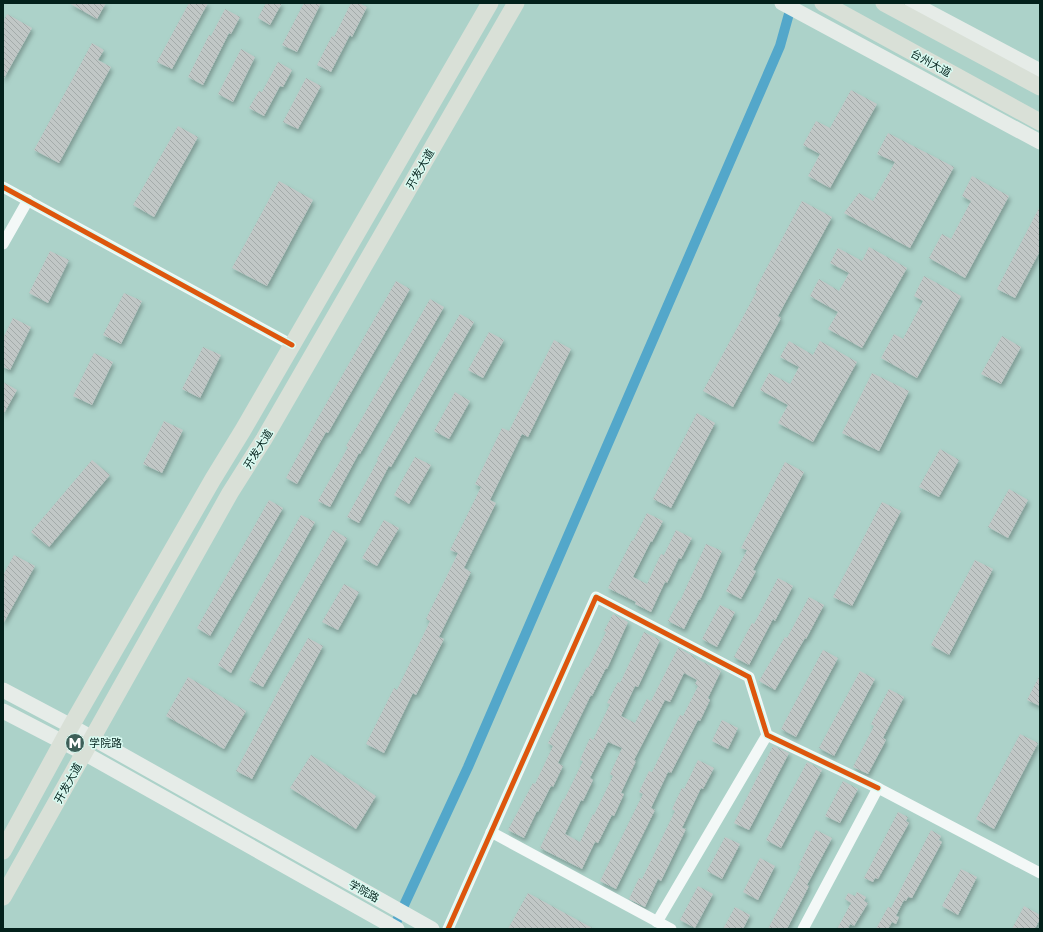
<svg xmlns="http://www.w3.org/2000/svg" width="1043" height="932" font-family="'Alegreya Sans','Noto Sans SC',sans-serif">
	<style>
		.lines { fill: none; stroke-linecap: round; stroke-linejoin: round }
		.canal { stroke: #53a7ca; stroke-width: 10 }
		.building { fill: url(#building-back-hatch); fill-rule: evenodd; filter: url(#shadow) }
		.minor { stroke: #f3f8f7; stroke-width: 11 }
		.secondary { stroke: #e6ece8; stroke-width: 15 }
		.primary { stroke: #d9e0d7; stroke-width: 17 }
		.cycleway-casing { stroke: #d9fbf2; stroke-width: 8 }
		.cycleway { stroke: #dd560d; stroke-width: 5 }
		.labels { text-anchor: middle; stroke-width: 3; stroke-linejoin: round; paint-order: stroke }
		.street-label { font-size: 11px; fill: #03211b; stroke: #d9fbf2 }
		.poi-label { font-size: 11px; fill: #03211b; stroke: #d9fbf2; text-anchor: start }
	</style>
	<defs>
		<pattern id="building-back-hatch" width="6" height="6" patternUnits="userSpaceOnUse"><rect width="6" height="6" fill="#c1c7c6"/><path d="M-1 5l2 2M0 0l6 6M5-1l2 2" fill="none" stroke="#a4abaa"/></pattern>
		<filter id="shadow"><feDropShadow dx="2" dy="3.5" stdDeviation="2" flood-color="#0004"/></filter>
	</defs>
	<rect width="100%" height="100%" fill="#acd2c9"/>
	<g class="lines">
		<path class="canal" d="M393,929L468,767L780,46L792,3"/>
	</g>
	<g class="building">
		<path d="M69,3H106L97,19Z"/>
		<path d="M189,3H208L172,69L157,62Z"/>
		<path d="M266,3H282L270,25L258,18Z"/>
		<path d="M304,3H321L297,52L282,45Z"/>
		<path d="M351,3H359L367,7L352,37L350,35L331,72L317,65L332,36L334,37Z"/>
		<path d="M225,9L240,17L231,34L229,33L203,85L188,77L209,35L211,36Z"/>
		<path d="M7,14L32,28L3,80V22Z"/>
		<path d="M92,43L104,50L98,60L111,67L59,163L34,150Z"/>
		<path d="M241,49L255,57L233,102L218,94Z"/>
		<path d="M278,62L292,70L283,87L280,86L264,116L249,108L259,91L262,92Z"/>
		<path d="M306,78L321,86L298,129L283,122Z"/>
		<path d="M851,90L877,104L830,188L808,176L820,154L803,145L816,121L830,128Z"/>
		<path d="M178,126L198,137L154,217L133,205Z"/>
		<path d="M888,133L954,167L910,248L844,213L859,193L873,201L895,162L877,154Z"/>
		<path d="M972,176L1009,196L965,278L929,258L942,234L951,239L971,201L962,196Z"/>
		<path d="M279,181L313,200L267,286L232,268Z"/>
		<path d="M802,201L832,217L778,316L781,318L733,407L703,391L757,291L755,290Z"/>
		<path d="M1040,206V251L1015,298L997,289Z"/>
		<path d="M869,247L907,268L862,348L828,329L838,312L810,296L819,279L839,291L849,273L830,263L838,248L862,261Z"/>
		<path d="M50,251L69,260L48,303L29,293Z"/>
		<path d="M924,276L961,296L917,378L881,358L894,334L903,339L923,301L914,296Z"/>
		<path d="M396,281L410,289L328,433L326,432L297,484L286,478L314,425Z"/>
		<path d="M124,293L142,301L121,344L103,335Z"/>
		<path d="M430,299L444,307L360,454L359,453L330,507L318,501L348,447L346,446Z"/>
		<path d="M460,314L474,322L391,467L389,466L359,523L347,517L378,460L377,459Z"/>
		<path d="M13,318L31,327L10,370L3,367V338Z"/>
		<path d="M489,332L504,340L483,378L468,370Z"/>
		<path d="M1002,336L1021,347L1001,384L981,374Z"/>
		<path d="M554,340L571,349L528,437L522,434L490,500L496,503L464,568L471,572L439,637L444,639L416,695L413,693L384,753L366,744L394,688L397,690L430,621L426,619L458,553L450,550L481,487L475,484L502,428L509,431Z"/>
		<path d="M789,341L813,355L820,341L857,362L813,442L778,423L788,405L760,390L769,373L790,384L799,367L780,357Z"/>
		<path d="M203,347L221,355L200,398L182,389Z"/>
		<path d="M94,353L113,362L92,405L73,396Z"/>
		<path d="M872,373L909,391L879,451L842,433Z"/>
		<path d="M3,382L17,390L3,415Z"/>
		<path d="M455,392L470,401L449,439L434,431Z"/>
		<path d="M697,413L715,423L671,508L653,499Z"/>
		<path d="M164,421L183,430L162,473L143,464Z"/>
		<path d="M940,449L959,460L939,497L919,487Z"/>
		<path d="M415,457L431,465L409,504L394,495Z"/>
		<path d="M92,460L110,475L49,547L31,532Z"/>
		<path d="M785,462L804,472L753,570L756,571L741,599L726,591L747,550L741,548Z"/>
		<path d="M1009,489L1028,500L1008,538L988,527Z"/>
		<path d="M269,500L283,508L210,636L197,628Z"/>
		<path d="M882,502L901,511L852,606L833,597Z"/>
		<path d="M647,513L663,521L652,542L651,541L633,577L647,584L661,554L664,555L676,530L692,538L681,559L679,558L667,583L665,582L651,612L635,604L636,602L608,588L632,540L633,541Z"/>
		<path d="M301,515L315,522L231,673L218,665Z"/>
		<path d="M384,520L399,528L377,566L362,558Z"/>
		<path d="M333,530L347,538L263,687L249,680Z"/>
		<path d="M706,544L722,551L700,600L699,599L684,629L668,621L679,600L680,601Z"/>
		<path d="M14,555L35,566L3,624V575Z"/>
		<path d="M975,560L993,569L949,655L931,645Z"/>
		<path d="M778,578L793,586L775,621L773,619L749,665L734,657L752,623L754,624Z"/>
		<path d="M344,584L359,592L338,630L322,622Z"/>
		<path d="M809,597L824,605L806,639L805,638L775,690L759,681L785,637L787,638Z"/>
		<path d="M720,605L735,612L717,647L702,639Z"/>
		<path d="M613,614L628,622L607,669L606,668L592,696L591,695L558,763L563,766L553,787L551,786L538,812L537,811L524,838L508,830L533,783L535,784L553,746L548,743L587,667L588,668L606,632L604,631Z"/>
		<path d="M644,632L660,640L638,687L635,686L621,716L635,723L647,699L651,701L678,648L693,656V657L721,671L708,698L710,700L700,721L698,720L671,773L668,772L651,808L655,810L616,889L600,881L643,794L639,792L649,771L652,772L680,715L683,716L698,686L695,684L697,680L684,673L670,702L665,700L634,760L636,761L621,793L624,794L614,816L612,815L598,843L595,842L582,869L540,848L563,799L564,800L583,761L580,760L590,738L593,740L610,704L607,703L618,682L620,683ZM608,742L622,748L610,774L613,776L594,815L593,814L580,842L565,834L581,800L583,801L593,780L590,778Z"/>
		<path d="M308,638L323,646L252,779L236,771L283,682Z"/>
		<path d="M823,650L838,658L796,737L781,729Z"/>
		<path d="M860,671L875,679L834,756L819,748Z"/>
		<path d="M1040,675V706L1027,700Z"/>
		<path d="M188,677L246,711L224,749L166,716Z"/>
		<path d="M889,689L904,697L883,738L886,740L868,774L853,767L874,726L871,724Z"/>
		<path d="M722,720L738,728L728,749L712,741Z"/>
		<path d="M1020,734L1038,743L994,829L976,819Z"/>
		<path d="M773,746L789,753L749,830L734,823Z"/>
		<path d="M311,755L376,796L356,829L290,788Z"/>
		<path d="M698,760L714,768L703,789L701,788L682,828L686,829L661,881L658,879L645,907L629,899L639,878L642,879L675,811L672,809L682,788L684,789Z"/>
		<path d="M807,762L822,770L781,848L766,840Z"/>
		<path d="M843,781L858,789L840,823L825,816Z"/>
		<path d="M898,812L908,817L906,821L909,823L878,879L875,878L873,882L864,878Z"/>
		<path d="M816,830L832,838L807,885L809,886L787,929H768L801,866L799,865Z"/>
		<path d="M931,830L941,836L939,840L942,842L912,898L908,897L906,901L904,900L896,916L899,917L896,924L892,922L888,929H876L888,907L891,908Z"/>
		<path d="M725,837L740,844L722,879L707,871Z"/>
		<path d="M760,858L775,866L758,900L743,892Z"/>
		<path d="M961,869L977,877L958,915L942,906Z"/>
		<path d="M698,886L713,894L695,928L680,920Z"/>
		<path d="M857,892L866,897L864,901L868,903L854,926L850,924L848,929H837L851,903L845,899L848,893L855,896Z"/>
		<path d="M528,893L594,929H508Z"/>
		<path d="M1024,906L1040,915V919L1035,929H1012Z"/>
		<path d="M735,907L750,915L743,929H723Z"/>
	</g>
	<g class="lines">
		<g class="minor">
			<path d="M3,187L292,345"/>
			<path d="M3,244L28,200"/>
			<path d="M491,832L671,929"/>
			<path d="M657,922L767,735"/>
			<path d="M448,929L596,597L749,677L767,735L878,788"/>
			<path d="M803,929L878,788L1040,873"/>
		</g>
		<g class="secondary">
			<path d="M782,3L1040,142"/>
			<path d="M912,3L1040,71"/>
			<path d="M3,690L71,726L432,929"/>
			<path d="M3,711L84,753L397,929"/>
		</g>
		<g class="primary">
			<path d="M823,3L1040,122"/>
			<path d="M884,3L1040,87"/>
			<path d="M3,851L71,726L213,479L243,430L490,3"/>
			<path d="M3,897L230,493L264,439L516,3"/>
		</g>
		<defs>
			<g id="cycleway">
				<path d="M3,187L292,345"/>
				<path d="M448,929L596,597L749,677L767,735L878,788"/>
			</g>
		</defs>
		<use href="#cycleway" class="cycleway-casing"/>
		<use href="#cycleway" class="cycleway"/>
	</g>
	<defs>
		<symbol id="metro-disc" viewBox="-11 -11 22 22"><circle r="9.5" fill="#3e5f58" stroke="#d9fbf2"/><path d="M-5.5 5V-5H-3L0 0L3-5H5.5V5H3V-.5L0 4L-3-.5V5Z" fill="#fff"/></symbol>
	</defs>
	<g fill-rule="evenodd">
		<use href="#metro-disc" x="64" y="732" width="22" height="22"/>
	</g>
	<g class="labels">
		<g class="street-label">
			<text transform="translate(931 63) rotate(29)" y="4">台州大道</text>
			<text transform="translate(420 169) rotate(-60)" y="4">开发大道</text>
			<text transform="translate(258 449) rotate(-58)" y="4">开发大道</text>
			<text transform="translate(68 783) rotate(-61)" y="4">开发大道</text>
			<text transform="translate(364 891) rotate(29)" y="4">学院路</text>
		</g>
		<g class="poi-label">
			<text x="89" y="747">学院路</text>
		</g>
	</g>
	<rect width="1043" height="932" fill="none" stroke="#03211b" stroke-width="8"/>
</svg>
